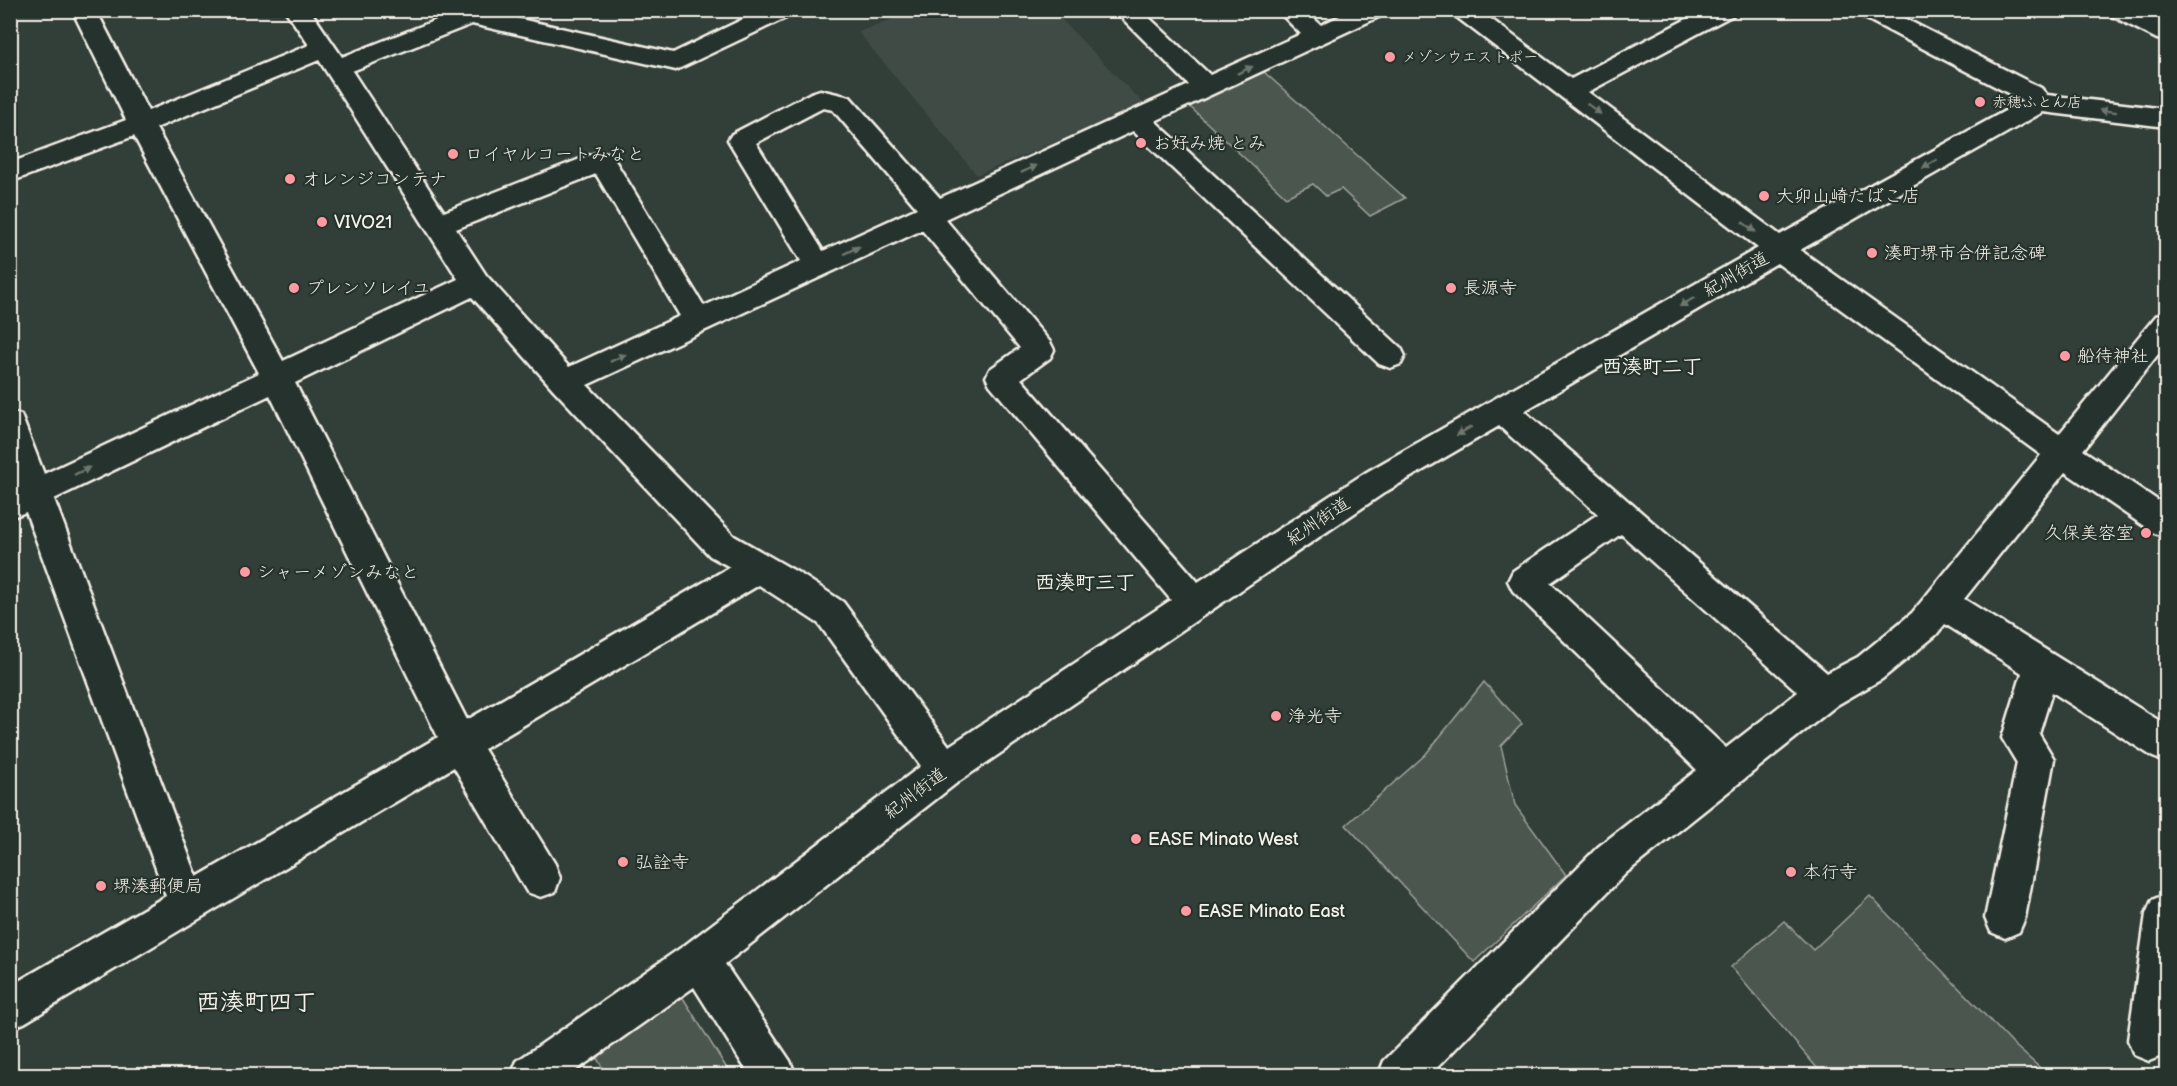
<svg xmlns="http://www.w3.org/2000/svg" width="2177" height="1086" font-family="'Balsamiq Sans','Klee One',sans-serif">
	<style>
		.built { fill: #404b44 }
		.green { fill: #4c564f; stroke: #a0a49c; stroke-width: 1.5 }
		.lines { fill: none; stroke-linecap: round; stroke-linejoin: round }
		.minor-casing { stroke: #f4f1e8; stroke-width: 5 }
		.minor { fill: #26332d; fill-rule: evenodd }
		.tram { stroke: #f4f1e8; stroke-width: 1.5 }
		.oneway { fill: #6e766e }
		.poi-dot { fill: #ff9aa2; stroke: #26332d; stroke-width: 2 }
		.labels { text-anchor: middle; stroke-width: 4.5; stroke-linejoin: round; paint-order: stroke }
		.far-poi-label { font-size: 15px; fill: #f4f1e8; stroke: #26332d; text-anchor: start }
		.poi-label { font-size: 18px; fill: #f4f1e8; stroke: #26332d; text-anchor: start }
		.street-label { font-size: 18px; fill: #f4f1e8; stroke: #26332d }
		.neighbourhood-label { font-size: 20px; font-weight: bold; fill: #f4f1e8; stroke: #26332d }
		.near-neighbourhood-label { font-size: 24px; font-weight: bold; fill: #f4f1e8; stroke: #26332d }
	</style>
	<rect width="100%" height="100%" fill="#323e38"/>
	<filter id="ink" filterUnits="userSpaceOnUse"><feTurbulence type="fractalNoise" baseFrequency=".0167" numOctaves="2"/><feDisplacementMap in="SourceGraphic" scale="12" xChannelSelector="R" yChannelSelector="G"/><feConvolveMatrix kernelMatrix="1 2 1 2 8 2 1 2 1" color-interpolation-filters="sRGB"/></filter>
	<g filter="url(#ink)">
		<path class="built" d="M914,11H1053L1144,104L977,175L858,32Z"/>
		<g class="green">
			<path d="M1264,72L1405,198L1370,216L1341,189L1326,196L1313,184L1286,197L1189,106Z"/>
			<path d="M1484,682L1522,724L1501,746L1515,805L1566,875L1474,962L1346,825L1425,755Z"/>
			<path d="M1870,896L2012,1043L2048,1075H1823L1731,967L1784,921L1813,950Z"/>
			<path d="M680,993L731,1075H607L596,1057Z"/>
		</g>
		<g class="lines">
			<defs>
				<g id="minor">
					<path d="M72,10H96L148,111L309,45L285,10H310L342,57L462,10H480L673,53L762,10H795L792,15L676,70L472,24L352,71L444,212L593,154L602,152L611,154L704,306L801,261L728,140L732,134L811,93L820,90L850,97L940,198L1189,85L1114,10H1141L1210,75L1301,34L1277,10H1304L1321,25L1352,10H1386L1383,15L1155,121L1401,348L1405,356L1401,364L1390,368L1379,364L1133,131L945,219L1050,342L1054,350L1050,358L1021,379L1198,582L1365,473L1758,248L1454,15L1451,10H1479L1571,79L1704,10H1736L1733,15L1588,92L1780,235L2023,101L1859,15L1856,10H1888L2041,88L2047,95L2166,109V127L2043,112L1800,250L2059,434L2156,316L2166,313V344L2083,450L2166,506V537L2154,533L2065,472L1964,599L2166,725V762L2153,757L2052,692L2039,734L2054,759L2025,918L2019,932L2005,938L1991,932L1985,918L2017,763L2002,738L2022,673L1945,624L1936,635L1882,679L1837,705L1626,873L1429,1076H1378L1384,1061L1598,847L1697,770L1513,591L1508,581L1513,571L1598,514L1499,426L1387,491L958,782L725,964L790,1061L796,1076H750L694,987L568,1076H511L517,1061L685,945L921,766L819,624L759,585L484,749L555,864L560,878L555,892L541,897L527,892L454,767L24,1023L10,1029V986L166,896L26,512L10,518V490L17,487L10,468V412L21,415L44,474L259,373L134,136L10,182V163L126,120ZM319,60L458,279L283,361L156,128ZM823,108L833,110L917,208L823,251L756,143ZM596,174L680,316L569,367L486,275L456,229ZM922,230L1020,348L990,369L986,377L990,385L1171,600L949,746L843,602L802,575L734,536L587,385ZM1777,263L2041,455L1912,613L1858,657L1827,673L1524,411ZM472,297L554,390L710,556L730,567L467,720L295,383ZM270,395L438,737L197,877L54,499ZM1621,534L1798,692L1726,748L1550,583Z"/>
					<path d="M2107,10H2140L2166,23V41L2157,39L2110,15Z"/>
					<path d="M2166,894V1047L2164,1055L2149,1061L2134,1055L2128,1040L2146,914L2152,900Z"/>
				</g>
			</defs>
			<use href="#minor" class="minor-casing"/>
			<use href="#minor" class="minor"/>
			<path class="tram" d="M2165,1076L2166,1071"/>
		</g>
		<defs><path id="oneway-solid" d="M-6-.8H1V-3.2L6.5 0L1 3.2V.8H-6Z" transform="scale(1.5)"/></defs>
		<g class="oneway">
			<use href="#oneway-solid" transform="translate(1245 70) rotate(-25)"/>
			<use href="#oneway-solid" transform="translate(1594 109) rotate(37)"/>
			<use href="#oneway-solid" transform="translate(2108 111) rotate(-173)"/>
			<use href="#oneway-solid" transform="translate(1930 164) rotate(151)"/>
			<use href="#oneway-solid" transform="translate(1029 169) rotate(-25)"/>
			<use href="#oneway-solid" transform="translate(1749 227) rotate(37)"/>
			<use href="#oneway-solid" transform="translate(852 250) rotate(-25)"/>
			<use href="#oneway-solid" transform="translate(1687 302) rotate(150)"/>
			<use href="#oneway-solid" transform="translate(618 358) rotate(-25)"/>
			<use href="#oneway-solid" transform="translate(1464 431) rotate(150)"/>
			<use href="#oneway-solid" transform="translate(82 471) rotate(-26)"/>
		</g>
	</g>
	<g class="poi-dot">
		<circle cx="1390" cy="57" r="6"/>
		<circle cx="1980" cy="102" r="6"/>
		<circle cx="1141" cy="143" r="6"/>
		<circle cx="453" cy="154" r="6"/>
		<circle cx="290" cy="179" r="6"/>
		<circle cx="1764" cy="196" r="6"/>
		<circle cx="322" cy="222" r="6"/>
		<circle cx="1872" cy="253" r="6"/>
		<circle cx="294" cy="288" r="6"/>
		<circle cx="1451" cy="288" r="6"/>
		<circle cx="2065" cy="356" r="6"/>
		<circle cx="2146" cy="533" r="6"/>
		<circle cx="245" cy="572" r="6"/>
		<circle cx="1276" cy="716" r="6"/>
		<circle cx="1136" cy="839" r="6"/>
		<circle cx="623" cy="862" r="6"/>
		<circle cx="1791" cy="872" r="6"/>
		<circle cx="101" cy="886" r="6"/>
		<circle cx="1186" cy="911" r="6"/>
	</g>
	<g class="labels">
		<g class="far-poi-label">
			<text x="1402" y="62">メゾンウエストポー</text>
			<text x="1992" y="107">赤穂ふとん店</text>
		</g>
		<g class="poi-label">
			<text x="1153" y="149">お好み焼 とみ</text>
			<text x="465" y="160">ロイヤルコートみなと</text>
			<text x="302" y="185">オレンジコンテナ</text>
			<text x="1776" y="202">大卯山崎たばこ店</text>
			<text x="334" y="228">VIVO21</text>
			<text x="1884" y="259">湊町堺市合併記念碑</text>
			<text x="306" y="294">プレンソレイユ</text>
			<text x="1463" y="294">長源寺</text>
			<text x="2077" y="362">船待神社</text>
			<text x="2134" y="539" text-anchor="end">久保美容室</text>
			<text x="257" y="578">シャーメゾンみなと</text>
			<text x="1288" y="722">浄光寺</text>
			<text x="1148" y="845">EASE Minato West</text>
			<text x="635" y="868">弘詮寺</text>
			<text x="1803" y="878">本行寺</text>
			<text x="113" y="892">堺湊郵便局</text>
			<text x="1198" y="917">EASE Minato East</text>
		</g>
		<g class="street-label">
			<text transform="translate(1736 274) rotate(-30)" y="6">紀州街道</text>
			<text transform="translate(1318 521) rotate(-34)" y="6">紀州街道</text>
			<text transform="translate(915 793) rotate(-37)" y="6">紀州街道</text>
		</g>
		<g class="neighbourhood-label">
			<text x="1652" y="373">西湊町二丁</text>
			<text x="1085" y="589">西湊町三丁</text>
		</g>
		<g class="near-neighbourhood-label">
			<text x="256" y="1010">西湊町四丁</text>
		</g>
	</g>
	<rect width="2177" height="1086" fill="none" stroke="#26332d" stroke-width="36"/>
	<rect x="18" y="18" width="2141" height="1050" fill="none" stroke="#f4f1e8" stroke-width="2" filter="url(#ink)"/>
</svg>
